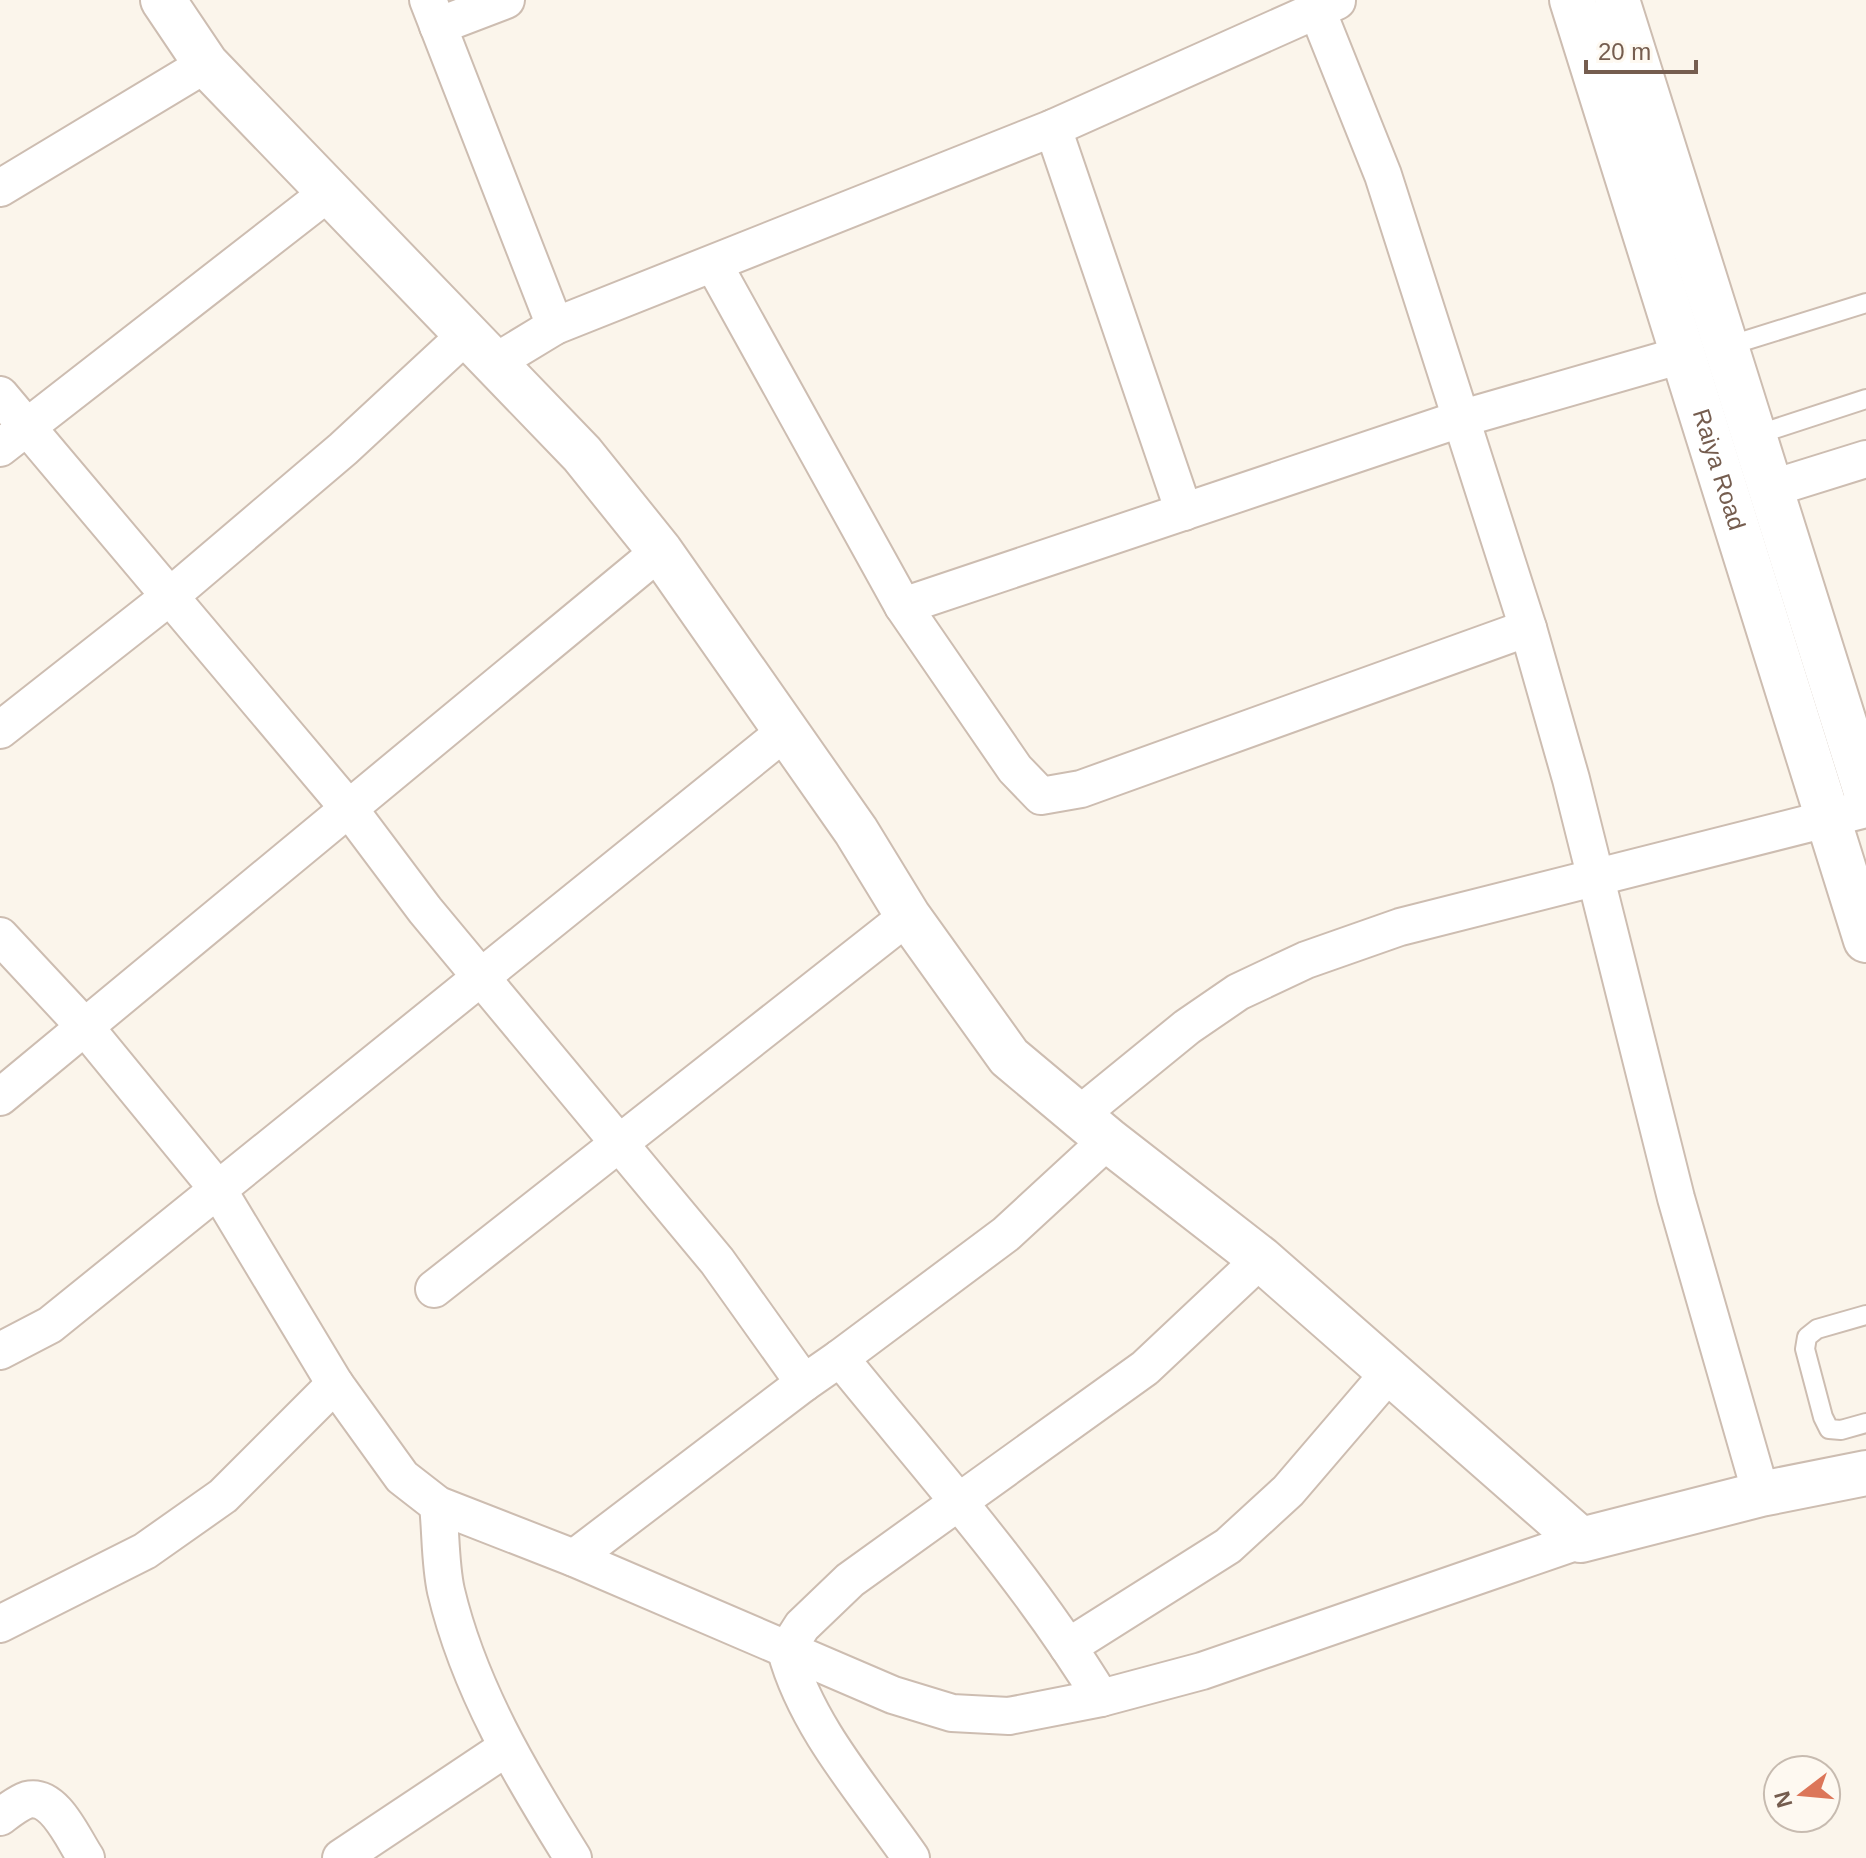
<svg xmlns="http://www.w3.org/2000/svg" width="1866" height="1858" font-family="Arial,sans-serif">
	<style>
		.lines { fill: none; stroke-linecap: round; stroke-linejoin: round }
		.service-casing { stroke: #cdbdb1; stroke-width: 22 }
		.minor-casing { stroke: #cdbdb1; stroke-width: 40 }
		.tertiary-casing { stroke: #cdbdb1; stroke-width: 48 }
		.service { stroke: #fff; stroke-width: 18 }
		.minor { stroke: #fff; stroke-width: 36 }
		.tertiary { stroke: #fff; stroke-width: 44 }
		.labels { text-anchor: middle; stroke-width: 7; stroke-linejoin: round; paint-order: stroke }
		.street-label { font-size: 24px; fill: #755d4f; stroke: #fef9f1 }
	</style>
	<rect width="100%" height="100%" fill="#fbf5eb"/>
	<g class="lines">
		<defs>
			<g id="service">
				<path d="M1728,346L1866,303"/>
				<path d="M1756,435L1866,399"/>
				<path d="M1866,1315L1817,1329L1807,1337L1805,1349L1823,1417L1829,1429L1841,1430L1866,1423"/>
			</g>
			<g id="minor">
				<path d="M428,0L555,326"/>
				<path d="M1313,0L1383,175L1528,628L1571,779L1676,1198L1761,1494"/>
				<path d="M438,26L506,0"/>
				<path d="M1053,128L1184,512"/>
				<path d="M0,188L206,64"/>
				<path d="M714,265L903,606L1015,769L1041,796L1081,789L1528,628"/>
				<path d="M494,363L555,326L1053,128L1337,1"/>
				<path d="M0,395L350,810L425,910L717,1261L804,1383L840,1358C929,1468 1027,1576 1101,1698"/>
				<path d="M0,448L329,192"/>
				<path d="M1773,488L1866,459"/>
				<path d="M903,606L1463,418L1682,355"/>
				<path d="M0,730L169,597L343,449L466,335"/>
				<path d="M0,936L85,1027L217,1188L335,1384L402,1477L438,1505L574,1558L893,1695L952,1713L1009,1716L1101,1698L1202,1671L1581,1540"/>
				<path d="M0,1097L660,551"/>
				<path d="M1079,1115L1187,1027L1238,992L1306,960L1400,927L1866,809"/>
				<path d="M434,1289L908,916"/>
				<path d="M0,1351L50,1325L786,731"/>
				<path d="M840,1358L1006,1234L1108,1140"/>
				<path d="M438,1505C441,1533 440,1564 446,1591C469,1688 521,1775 573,1858"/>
				<path d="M574,1558L804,1383"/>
				<path d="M0,1624L145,1551L223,1496L335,1384"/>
				<path d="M1068,1647L1228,1546L1288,1491L1390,1372"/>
				<path d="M0,1817C8,1811 18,1803 27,1800C55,1793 73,1839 86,1858"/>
				<path d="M341,1858L506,1748"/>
				<path d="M911,1858C866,1793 807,1728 786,1651L802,1626L850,1580L1145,1368L1261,1259"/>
			</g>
			<g id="tertiary">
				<path d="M163,0L206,64L582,454L660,551L856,831L908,916L1009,1057L1108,1140L1261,1259L1581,1540L1761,1494L1866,1473"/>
				<path id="s1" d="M1572,0L1866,940"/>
				<path d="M1617,0L1866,792"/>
			</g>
		</defs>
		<use href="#service" class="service-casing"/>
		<use href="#minor" class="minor-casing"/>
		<use href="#tertiary" class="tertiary-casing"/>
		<use href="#service" class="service"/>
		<use href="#minor" class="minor"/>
		<use href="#tertiary" class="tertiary"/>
	</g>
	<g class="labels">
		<g class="street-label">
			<text dy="8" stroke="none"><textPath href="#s1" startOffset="492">Raiya Road</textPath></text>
		</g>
	</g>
	<g transform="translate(1802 1794) rotate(254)"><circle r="38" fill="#fef9f1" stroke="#c7bbb0" stroke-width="2"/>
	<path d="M0-6L14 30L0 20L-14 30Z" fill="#dc7659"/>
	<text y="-12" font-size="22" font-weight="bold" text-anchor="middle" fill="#755d4f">N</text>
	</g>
	<path d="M1586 60v12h110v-12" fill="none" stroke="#755d4f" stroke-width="4"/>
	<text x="1598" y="60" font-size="24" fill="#755d4f" stroke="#fef9f1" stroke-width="6" paint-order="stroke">20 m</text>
</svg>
